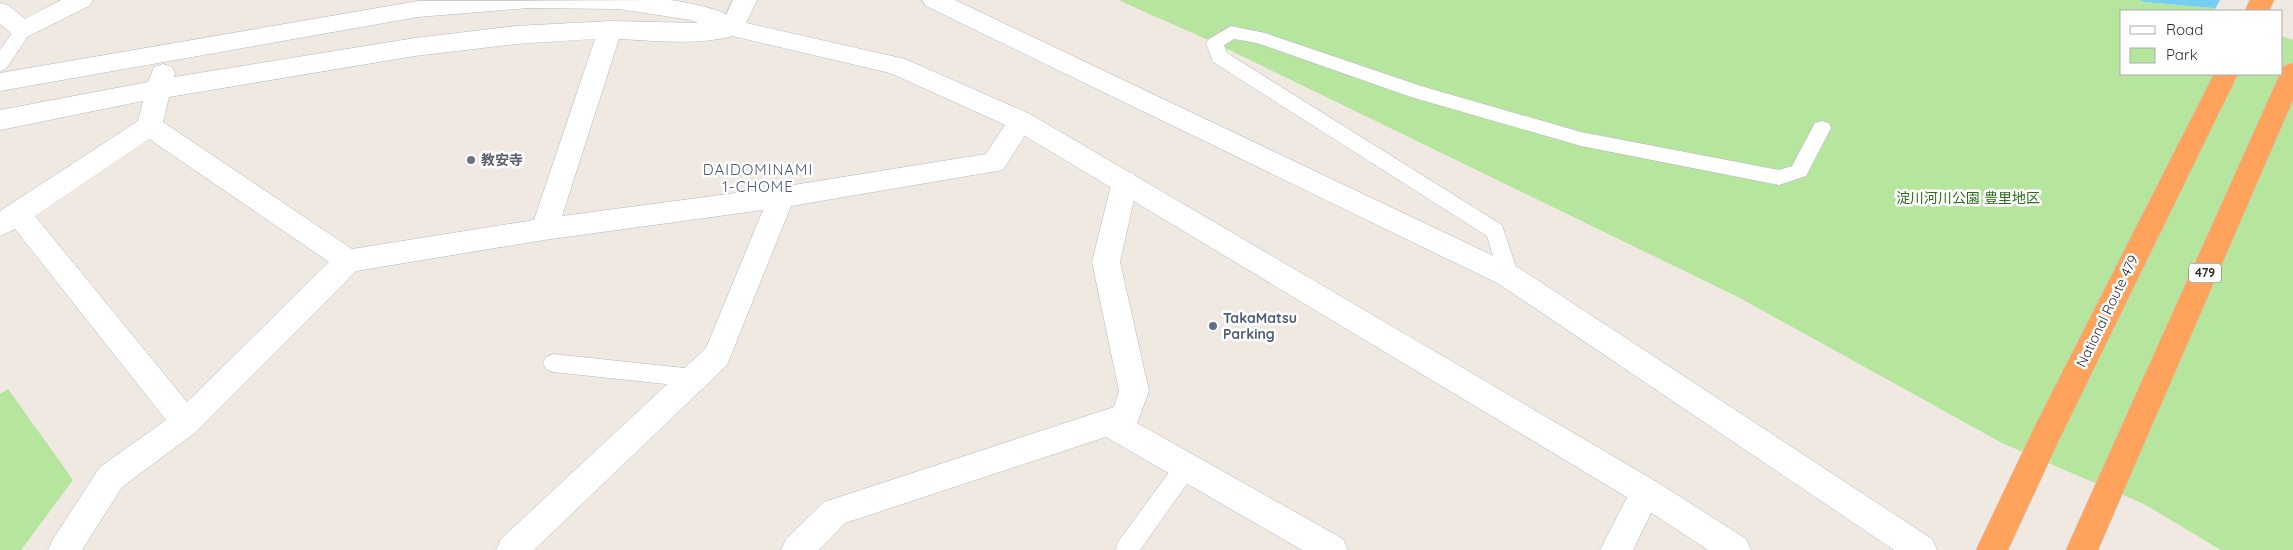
<svg xmlns="http://www.w3.org/2000/svg" width="2293" height="550" font-family="Quicksand,'Noto Sans JP',sans-serif">
	<style>
		.green { fill: #b6e59e }
		.water { fill: #75cff0 }
		.pier { fill: #efe9e1 }
		.lines { fill: none; stroke-linecap: round; stroke-linejoin: round }
		.lane-casing { stroke: #b4b7c1; stroke-width: 1 }
		.street-casing { stroke: #b4b7c1; stroke-width: 1 }
		.secondary-casing { stroke: #b4b7c1; stroke-width: 1 }
		.highway-casing { stroke: #c9c9c9; stroke-width: 1 }
		.lane { fill: #fff; fill-rule: evenodd }
		.street { fill: #fff; fill-rule: evenodd }
		.secondary { fill: #fff; fill-rule: evenodd }
		.highway { fill: #ffa35c; fill-rule: evenodd }
		.worship-dot { fill: #6b7280; stroke: #fff; stroke-width: 2 }
		.service-dot { fill: #5c6f8a; stroke: #fff; stroke-width: 2 }
		.labels { text-anchor: middle; stroke-width: 5; stroke-linejoin: round; paint-order: stroke }
		.shield { fill: #fff; stroke: #6d6d6d; stroke-width: 1 }
		.shield-label { font-size: 12px; font-weight: bold; fill: #2e2e2e }
		.worship-label { font-size: 14px; font-weight: bold; fill: #5b616d; stroke: #fff; text-anchor: start }
		.park-label { font-size: 14px; fill: #2c6e1b; stroke: #fff }
		.street-label { font-size: 14px; fill: #2e2e2e; stroke: #fff }
		.service-label { font-size: 14px; font-weight: bold; fill: #4e5e75; stroke: #fff; text-anchor: start }
		.neighbourhood-label { font-size: 15px; letter-spacing: 1px; fill: #4d5680; stroke: #fff }
	</style>
	<rect width="100%" height="100%" fill="#efe9e1"/>
	<g class="green">
		<path d="M1118,0H2139L2144,2L2213,8L2221,11H2122V74H2282V34L2293,38V550H2221L2144,504L2002,443L1738,297L1215,43Z"/>
		<path d="M8,389L73,480L21,550H0V394Z"/>
	</g>
	<path class="water" d="M2139,0H2293L2282,11H2221L2213,8L2144,2Z"/>
	<path class="pier" d="M2220,0H2293V40L2282,36V11H2214Z"/>
	<g class="lines">
		<defs>
			<g id="lane">
				<path d="M23,24L29,26L32,30L6,69L0,71V50L17,26Z"/>
				<path d="M1231,26L1265,33L1421,86L1581,132L1779,170L1792,166L1815,123L1822,121L1829,123L1831,128L1806,176L1779,185L1581,146L1411,97L1257,43L1234,39L1224,45L1227,53L1502,225L1519,276L1516,282L1509,284L1502,282L1499,276L1487,236L1213,62L1206,43L1209,39Z"/>
				<path d="M553,354L694,369L701,371L705,378L701,385L694,387L553,372L546,369L543,363L546,357Z"/>
				<path d="M1186,457L1194,460L1197,467L1194,474L1140,550H1115L1118,542L1178,460Z"/>
			</g>
			<g id="street">
				<path d="M61,0H93L89,6L23,39L15,36L0,24V3L8,5L25,19Z"/>
				<path d="M670,0C689,3 734,10 744,28L740,34C702,46 659,41 619,39L562,216L781,187L986,154L1012,114L1021,111L1030,114L1034,121L1003,170L791,206L727,365L534,550H496L501,539L706,348L763,210L544,240L356,271L196,432L122,487L82,550H48L53,539L100,467L166,420L15,229L0,236V211L138,121L143,101L0,130V110L148,82L154,67L163,64L172,67L175,73L174,77L415,38L516,26L610,21L698,23L691,20L618,9L528,8L418,17L0,91V73L418,1ZM595,39L534,220L352,249L163,122L169,97L415,56L516,44ZM149,139L329,262L187,402L35,216Z"/>
				<path d="M1125,171L1134,174L1138,181L1120,262L1149,391L1137,423L1343,539L1348,550H1302L1106,437L845,523L819,550H781L786,539L824,502L1114,407L1119,391L1092,262L1112,181L1116,174Z"/>
				<path d="M1646,478L1657,482L1661,492L1633,550H1600L1635,482Z"/>
			</g>
			<g id="secondary">
				<path d="M733,0H757L746,23L905,59L1030,114L1657,482L1746,539L1751,550H1708L1635,502L1012,128L890,73L724,34L720,28Z"/>
				<path d="M922,0H955L1519,268L1932,539L1937,550H1894L1499,284L926,6Z"/>
			</g>
			<g id="highway">
				<path d="M2250,0H2274L2269,11H2245Z"/>
				<path d="M2293,63V100L2098,550H2066L2280,74L2284,66Z"/>
				<path d="M2214,74H2238L2058,442L2008,550H1976L2036,424Z"/>
			</g>
		</defs>
		<use href="#lane" class="lane-casing"/>
		<use href="#street" class="street-casing"/>
		<use href="#secondary" class="secondary-casing"/>
		<use href="#highway" class="highway-casing"/>
		<use href="#lane" class="lane"/>
		<use href="#street" class="street"/>
		<use href="#secondary" class="secondary"/>
		<use href="#highway" class="highway"/>
	</g>
	<circle class="worship-dot" cx="471" cy="160" r="5"/>
	<circle class="service-dot" cx="1213" cy="326" r="5"/>
	<g class="labels">
		<rect class="shield" x="2189" y="263.5" width="32" height="19" rx="4"/>
		<g class="shield-label">
			<text x="2205" y="277">479</text>
		</g>
		<g class="worship-label">
			<text x="481" y="165">教安寺</text>
		</g>
		<g class="park-label">
			<text x="1968" y="203">淀川河川公園 豊里地区</text>
		</g>
		<g class="street-label">
			<text transform="translate(2107 311) rotate(-64)" y="5">National Route 479</text>
		</g>
		<g class="service-label">
			<text x="1223" y="323">TakaMatsu<tspan x="1223" dy="16">Parking</tspan></text>
		</g>
		<g class="neighbourhood-label">
			<text x="758" y="175">DAIDOMINAMI<tspan x="758" dy="17">1-CHOME</tspan></text>
		</g>
	</g>
	<rect x="2120" y="10" width="162" height="65" fill="#ffffff" stroke="#ababab"/>
	<rect x="2130" y="26" width="25" height="8" fill="#ffffff" stroke="#ababab"/>
	<text x="2166" y="35" font-size="15" fill="#2e2e2e">Road</text>
	<rect x="2130" y="48" width="25" height="15" fill="#b6e59e" stroke="#ababab"/>
	<text x="2166" y="60" font-size="15" fill="#2e2e2e">Park</text>
</svg>
